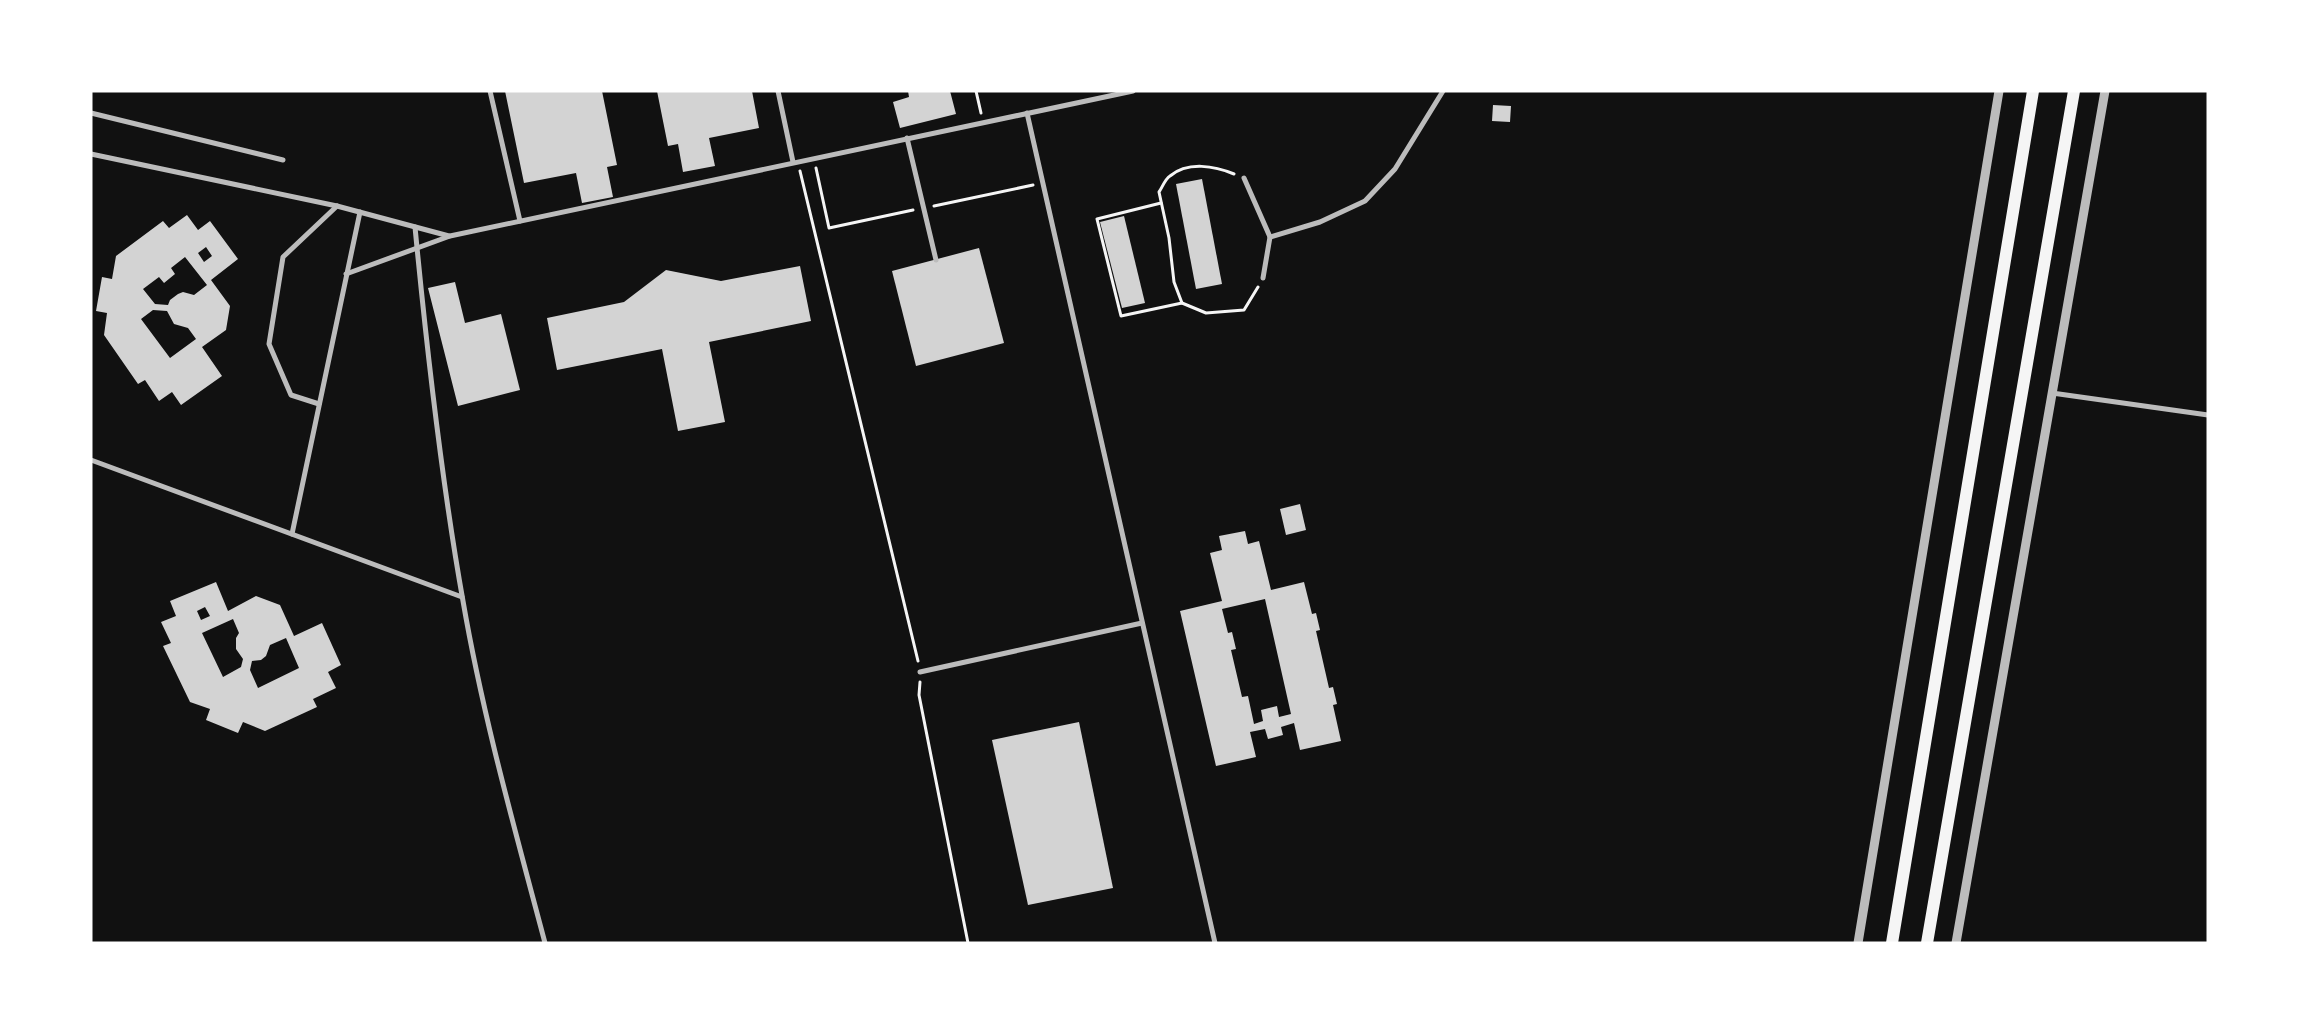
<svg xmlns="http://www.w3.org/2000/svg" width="2299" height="1034" font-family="'Source Serif 4',serif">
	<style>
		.building { fill: #d3d3d3; fill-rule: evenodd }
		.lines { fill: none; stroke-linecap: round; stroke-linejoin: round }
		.path { stroke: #f5f5f5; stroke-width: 3 }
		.minor { stroke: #bcbcbc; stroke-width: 5 }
		.tertiary { stroke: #bcbcbc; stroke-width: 9 }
		.primary { stroke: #f5f5f5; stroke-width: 12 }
	</style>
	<rect width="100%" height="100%" fill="#111"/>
	<g class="building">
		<path d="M505,91H602L617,165L607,167L613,197L582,203L576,173L524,183Z"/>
		<path d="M657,91H752L759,128L709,138L715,166L683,172L678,144L668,146Z"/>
		<path d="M908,91H950L956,114L900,128L893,102L909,97Z"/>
		<path d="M1493,105L1511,106L1510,122L1492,121Z"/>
		<path d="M1202,179L1222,284L1196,289L1176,184Z"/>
		<path d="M187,215L198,230L210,221L238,259L211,280L230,306L226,330L202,347L222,376L181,405L172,392L159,401L145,380L138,384L104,335L107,313L96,311L102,277L112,279L116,256L163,221L169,228ZM206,247L212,256L204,262L198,253ZM185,257L207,285L194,295L183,292L178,294L170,300L168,305L155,304L143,289L159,277L164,283L175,274L171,268ZM153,310L167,311L174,324L188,328L196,339L170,358L141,319Z"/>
		<path d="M1124,216L1145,303L1122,308L1100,222Z"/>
		<path d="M979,248L1004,343L916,366L892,271Z"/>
		<path d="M800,266L811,321L709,342L725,422L678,431L662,349L557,370L547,318L624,302L666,270L721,281Z"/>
		<path d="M455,282L465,323L501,314L520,390L458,406L428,288Z"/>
		<path d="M1300,504L1306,530L1286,535L1280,509Z"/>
		<path d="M1245,531L1248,544L1259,541L1271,590L1304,582L1312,614L1316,613L1320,630L1316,631L1329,688L1333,687L1337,704L1333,705L1341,741L1300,750L1294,723L1281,727L1283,735L1268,739L1265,729L1250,732L1256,757L1216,766L1180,611L1222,601L1210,553L1222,550L1219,536ZM1265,599L1291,714L1279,717L1277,706L1261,710L1263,721L1254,724L1248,696L1242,697L1231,650L1236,649L1232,632L1228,633L1222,609Z"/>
		<path d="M216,582L228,611L256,596L280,605L294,636L322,623L341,665L328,672L336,688L313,699L317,707L265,731L243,722L238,733L206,720L210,709L190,702L163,646L171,643L161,622L176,616L170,601ZM205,607L210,616L201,620L197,611ZM233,619L239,633L236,638V649L243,659L241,667L223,677L202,633ZM286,638L299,668L258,688L250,670L252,661L261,660L266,656L270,645Z"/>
		<path d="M1079,722L1113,888L1028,905L992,740Z"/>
	</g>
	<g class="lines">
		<g class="path">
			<path d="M976,91L981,113"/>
			<path d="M816,168L829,228L913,210"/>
			<path d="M800,171L918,661"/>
			<path d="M1234,174C1215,166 1188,161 1170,176C1165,179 1162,188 1159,192L1169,238L1174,282L1182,303L1206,313L1244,310L1258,287"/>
			<path d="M1161,203L1097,219L1121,316L1182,303"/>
			<path d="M934,206L1033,185"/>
			<path d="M920,682L919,695L968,943"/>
		</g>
		<g class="minor">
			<path d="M490,91L520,221"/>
			<path d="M778,91L793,162"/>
			<path d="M91,113L283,160"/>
			<path d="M1027,113L1215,943"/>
			<path d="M907,138L936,260"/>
			<path d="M91,154L337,206L449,236"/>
			<path d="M1244,178L1270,237L1263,278"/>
			<path d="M415,227C427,352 441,478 463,601C483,717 515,830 545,943"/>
			<path d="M1270,237L1320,222L1365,201L1395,169L1443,91"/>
			<path d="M346,274L450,236L1133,91"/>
			<path d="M2052,393L2208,415"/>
			<path d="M319,404L291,395L269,344L283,257L337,206"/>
			<path d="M91,460L462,597"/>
			<path d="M292,534L360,212"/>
			<path d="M920,672L1142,623"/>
		</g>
		<g class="tertiary">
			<path d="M1858,943L1999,91"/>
			<path d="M1956,943L2105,91"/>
		</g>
		<g class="primary">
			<path d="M1892,943L2033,91"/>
			<path d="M1927,943L2074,91"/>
		</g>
	</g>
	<rect width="2299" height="1034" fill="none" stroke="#ffffff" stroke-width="185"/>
</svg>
